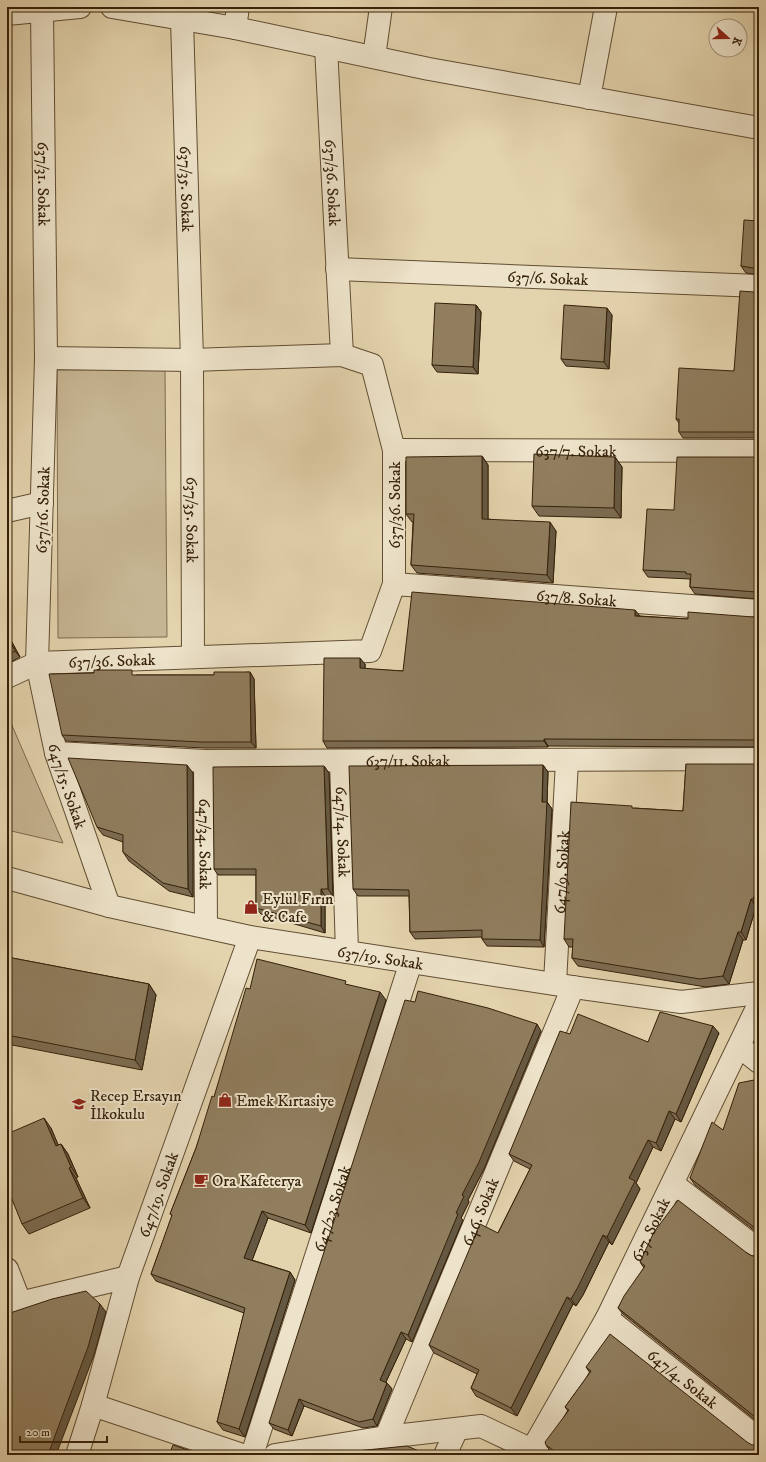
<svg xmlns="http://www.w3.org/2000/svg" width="766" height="1462" font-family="'IM FELL DW Pica',serif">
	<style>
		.green { fill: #c6b592; stroke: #7e6a4e }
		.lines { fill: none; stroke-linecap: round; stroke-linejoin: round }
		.minor-casing { stroke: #614d32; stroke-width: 24 }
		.tertiary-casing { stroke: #614d32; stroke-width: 24 }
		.minor { stroke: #ede3ca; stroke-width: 22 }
		.tertiary { stroke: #ede3ca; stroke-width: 22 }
		.wall { fill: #7c6c52; stroke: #352009 }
		.shaded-wall { fill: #655842; stroke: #352009 }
		.building { fill: #907e5f; stroke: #352009 }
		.labels { text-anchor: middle; stroke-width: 4; stroke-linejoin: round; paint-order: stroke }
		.street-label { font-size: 16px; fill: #352009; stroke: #ede3ca }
		.poi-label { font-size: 16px; fill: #352009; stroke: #ede3ca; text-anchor: start }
	</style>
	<rect width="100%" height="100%" fill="#e4d4ae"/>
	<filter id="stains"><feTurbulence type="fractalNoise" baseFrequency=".005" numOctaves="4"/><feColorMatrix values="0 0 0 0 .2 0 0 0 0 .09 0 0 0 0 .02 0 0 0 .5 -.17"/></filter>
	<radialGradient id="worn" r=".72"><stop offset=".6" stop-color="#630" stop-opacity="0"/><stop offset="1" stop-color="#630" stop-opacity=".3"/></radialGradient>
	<g class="green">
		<path d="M165,369L167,637L58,638L57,370Z"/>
		<path d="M7,714L63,843L7,830Z"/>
	</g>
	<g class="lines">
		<defs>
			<g id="minor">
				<path id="s1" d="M42,11L46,358L37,663L56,753L109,906"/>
				<path id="s2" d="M182,19L192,360L193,656"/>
				<path d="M235,28L238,7"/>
				<path id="s3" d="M326,47L342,355"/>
				<path d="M374,57L381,7"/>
				<path d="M589,98L606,7"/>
				<path id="s4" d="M337,269L759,286"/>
				<path id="s5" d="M394,450L759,451"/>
				<path d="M7,511L42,503"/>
				<path id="s6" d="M394,584L759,611"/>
				<path id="s7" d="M7,677L37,663L370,651L394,584V450L372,365L342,355L192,360L46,358"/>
				<path id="s8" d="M56,753L205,761L759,759"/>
				<path id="s9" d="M205,761L206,926"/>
				<path id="s10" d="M341,761L347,952"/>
				<path id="s11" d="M555,983L567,761"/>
				<path d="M740,1047L759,1062"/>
				<path d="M673,1184L759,1250"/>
				<path d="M7,1269L20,1302"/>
				<path d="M7,1306L128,1277"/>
				<path id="s12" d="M607,1318L759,1439"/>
				<path d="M93,1405L242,1455"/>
				<path id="s13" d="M386,1437L573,987"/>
				<path id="s14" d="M77,1455L93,1405L128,1277L250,937"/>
				<path id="s15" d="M252,1455L411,962"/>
				<path d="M275,1455L386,1437L481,1426L532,1450L539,1455"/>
				<path d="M445,1455L457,1429"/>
			</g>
			<g id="tertiary">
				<path d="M112,7L235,28L429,69L759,128"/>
				<path d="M7,14L80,7"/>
				<path id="s16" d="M7,878L109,906L250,937L573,987L681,1002L759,993"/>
				<path id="s17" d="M529,1455L607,1318L759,1004"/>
			</g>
		</defs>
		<use href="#minor" class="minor-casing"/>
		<use href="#tertiary" class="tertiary-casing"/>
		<use href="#minor" class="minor"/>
		<use href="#tertiary" class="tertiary"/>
	</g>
	<g class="wall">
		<path d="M759,221V275L746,273L741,266Z"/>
		<path d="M759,291V438H683L679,432V423L676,419L734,371L754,292Z"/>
		<path d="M476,305L481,312L478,374L437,372L432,365Z"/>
		<path d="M612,315L609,369L566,366L561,359Z"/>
		<path d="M759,455V599L695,594L690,587V579L648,577L643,570L674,510L754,457Z"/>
		<path d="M482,456L488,465V519L556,531L553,583L417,573L411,565L413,522H412L406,514Z"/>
		<path d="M615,457L622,467L621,518L539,516L532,506Z"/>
		<path d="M639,616L688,619L753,617L759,616V747L548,746V747L327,748L323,741L365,664V669L403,671Z"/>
		<path d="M7,633L20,657L7,664Z"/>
		<path d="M250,672L254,679L256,748H205L66,741L62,735L136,675H214Z"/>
		<path d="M686,764L758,907H756L746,940H743L729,984L706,987L578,966L572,958L573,947H569L564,939L634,808L683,811Z"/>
		<path d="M543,765L548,772L547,802L552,809L544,947L487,946L482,939V937L415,939L410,932L409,896H358L353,889Z"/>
		<path d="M324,766L329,773L333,896H325V933L261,914L256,908V875H218L214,869Z"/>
		<path d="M193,773V897L169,891L129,861L123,852V842L103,835L97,827Z"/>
		<path d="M7,957L149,984L156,995L142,1070L7,1044Z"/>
		<path d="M348,985L386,1000L311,1233L268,1218L252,1260L290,1272L295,1280L245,1437L223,1430L217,1422L244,1313L156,1281L151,1274L172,1216L170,1214L196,1148L214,1097L250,989Z"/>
		<path d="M541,1031L484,1169L468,1200L469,1202L461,1218L463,1220L412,1342L406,1339L386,1382L387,1383L392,1389L377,1426L363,1428L304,1406L292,1436L274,1429L269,1423Z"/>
		<path d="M719,1033L681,1122L675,1119L661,1151L653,1147L636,1183L640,1189L612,1245L609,1242L583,1295L576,1306L573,1304L517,1416L476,1396L471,1388L477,1374L434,1353L429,1345L498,1233L530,1169L514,1161L509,1154L570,1034L648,1042Z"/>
		<path d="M759,1079V1234L695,1185L690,1178Z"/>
		<path d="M51,1128L58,1145L61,1144L68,1154L78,1177L76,1178L90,1208L29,1234L22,1224Z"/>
		<path d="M747,1253L752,1256L759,1255V1423L623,1314L618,1308L644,1268L640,1262Z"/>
		<path d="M586,1367L759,1455H555L551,1452L546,1445L568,1411L565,1407L590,1373Z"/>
	</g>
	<g class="shaded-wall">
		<path d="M476,305L481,312L478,374L473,367Z"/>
		<path d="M607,308L612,315L609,369L604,362Z"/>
		<path d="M482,456L488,465V527L482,519Z"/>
		<path d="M615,457L622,467L621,518L614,508Z"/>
		<path d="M550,522L556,531L553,583L547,575Z"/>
		<path d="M635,610L640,616H635Z"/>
		<path d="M7,633L20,657L15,651L7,635Z"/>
		<path d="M360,658L365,664V675L360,668Z"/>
		<path d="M250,672L254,679L256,748L251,742Z"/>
		<path d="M544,739L548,746V747L544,741Z"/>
		<path d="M187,765L193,773V897L188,889Z"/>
		<path d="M543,765L548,772L547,804V802L552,809L544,947L540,940Z"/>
		<path d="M324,766L329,773L333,896L328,889Z"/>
		<path d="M759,884V905L758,907L753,899Z"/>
		<path d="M321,889L325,896V933L321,926Z"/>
		<path d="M751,899L756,907L746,940L741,932Z"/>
		<path d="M738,932L743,940L729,984L723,976Z"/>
		<path d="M149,984L156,995L142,1070L135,1060Z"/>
		<path d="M380,992L386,1000L311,1233L305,1225Z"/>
		<path d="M537,1024L541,1031L484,1169L468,1200L469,1202L461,1218L463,1220L412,1342L408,1335L462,1195Z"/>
		<path d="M713,1026L719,1033L681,1122L676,1114Z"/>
		<path d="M669,1111L675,1119L661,1151L656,1143Z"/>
		<path d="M44,1118L51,1128L63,1156L56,1146Z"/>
		<path d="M648,1140L653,1147L636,1183L640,1189L612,1245L607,1237L629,1178Z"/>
		<path d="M61,1144L68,1154L78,1177L71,1167Z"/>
		<path d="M69,1168L76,1178L90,1208L83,1198Z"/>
		<path d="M262,1211L268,1218L250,1266L244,1258Z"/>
		<path d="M603,1235L609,1242L583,1295L576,1306L571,1299Z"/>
		<path d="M290,1272L295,1280L245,1437L239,1429Z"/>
		<path d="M567,1297L573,1304L517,1416L511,1408Z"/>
		<path d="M100,1304L106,1312L94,1355L56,1455L49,1452Z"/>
		<path d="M401,1332L406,1339L384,1386L380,1380Z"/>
		<path d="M387,1383L392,1389L377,1426L373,1419Z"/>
		<path d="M299,1399L304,1406L292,1436L288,1430Z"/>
	</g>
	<g class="building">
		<path d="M744,220L759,221V269L741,266Z"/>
		<path d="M740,291L754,292L759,291V433L754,432H679V419H676L679,368L734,371Z"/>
		<path d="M435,303L476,305L473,367L432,365Z"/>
		<path d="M564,305L607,308L604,362L561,359Z"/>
		<path d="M534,454L615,457L614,508L532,506Z"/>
		<path d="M759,455V593L756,592L690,587L691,574H686V572L643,570L647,509L674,510L677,457H754Z"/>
		<path d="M482,456V519L550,522L547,575L411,565L414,514H406V457Z"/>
		<path d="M412,592L635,610V616L688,619V612L753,617L759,616V741L754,740L544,739V741H323L324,658H360V668L403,671Z"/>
		<path d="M7,635L15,651L7,655Z"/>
		<path d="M94,670H132V675H214V672H250L251,742H201L62,735L49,674L94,673Z"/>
		<path d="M68,758L187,765L188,889L163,883L123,852V835L97,827Z"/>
		<path d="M759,762V884L753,899H751L741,932H738L723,976L700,979L572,958L573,939H564L571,802L632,806V808L683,811L686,764H754Z"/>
		<path d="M543,765L542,802H547L540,940L482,939V930L410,932L409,890L353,889L349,766Z"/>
		<path d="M324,766L328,889H321V926L256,908V869H214L213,767Z"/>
		<path d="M7,957L149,984L135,1060L7,1035Z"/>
		<path d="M257,959L346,981L345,984L380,992L305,1225L262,1211L244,1258L290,1272L239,1429L217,1422L245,1308L151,1274L172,1215L170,1214L196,1148L212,1096L214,1097L246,988L250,989Z"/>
		<path d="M418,991L488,1008L537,1024L479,1162L462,1195L464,1196L456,1213L458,1214L408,1335L401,1332L380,1380L387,1383L373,1419L359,1422L299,1399L288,1430L269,1423L405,1000L415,1002Z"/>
		<path d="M660,1012L713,1026L676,1114L669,1111L656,1143L648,1140L629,1178L635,1181L607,1237L603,1235L578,1287L571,1299L567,1297L511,1408L471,1388L479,1370L429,1345L480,1224L498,1233L532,1165L509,1154L560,1031L570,1034L578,1014L648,1042Z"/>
		<path d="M759,1079V1231L690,1178L712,1122L723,1130L739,1083Z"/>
		<path d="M44,1118L56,1146L61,1144L71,1167L69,1168L83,1198L22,1224L7,1187V1134Z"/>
		<path d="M678,1200L747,1253L752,1256L759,1255V1420L618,1308L624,1296L645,1266L640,1262L654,1232Z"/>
		<path d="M86,1291L100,1304L88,1347L49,1452L58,1455H7V1314L52,1299Z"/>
		<path d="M610,1334L747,1442L752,1445L759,1444V1455H560L546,1445L545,1442L569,1410L565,1407L591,1371L586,1367Z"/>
		<path d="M173,1445L203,1455H169Z"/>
		<path d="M407,1446L426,1454V1455H325V1454Z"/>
	</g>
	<defs>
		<symbol id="shop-bare" viewBox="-9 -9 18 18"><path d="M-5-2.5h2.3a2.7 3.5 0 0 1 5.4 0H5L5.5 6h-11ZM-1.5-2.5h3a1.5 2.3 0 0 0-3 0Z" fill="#8f2418" stroke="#ede3ca" stroke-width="2.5" paint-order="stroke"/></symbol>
		<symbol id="school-bare" viewBox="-9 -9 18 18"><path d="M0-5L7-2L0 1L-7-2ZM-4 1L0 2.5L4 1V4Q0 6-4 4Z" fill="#8f2418" stroke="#ede3ca" stroke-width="2.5" paint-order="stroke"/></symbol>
		<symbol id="cafe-bare" viewBox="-9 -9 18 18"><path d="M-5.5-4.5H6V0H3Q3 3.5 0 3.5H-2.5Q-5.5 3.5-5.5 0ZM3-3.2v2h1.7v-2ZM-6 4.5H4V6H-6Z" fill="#8f2418" stroke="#ede3ca" stroke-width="2.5" paint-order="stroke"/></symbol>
	</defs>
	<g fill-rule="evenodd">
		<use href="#shop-bare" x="241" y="897" width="20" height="20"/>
		<use href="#shop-bare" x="215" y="1090" width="20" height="20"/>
		<use href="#school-bare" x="69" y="1094" width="20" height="20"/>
		<use href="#cafe-bare" x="191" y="1170" width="20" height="20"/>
	</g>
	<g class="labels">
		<g class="street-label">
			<text dy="6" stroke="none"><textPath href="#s3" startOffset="136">637/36. Sokak</textPath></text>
			<text dy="6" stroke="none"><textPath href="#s1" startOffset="173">637/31. Sokak</textPath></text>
			<text dy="6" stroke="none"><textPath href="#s2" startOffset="170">637/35. Sokak</textPath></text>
			<text dy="6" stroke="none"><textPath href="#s4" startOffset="211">637/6. Sokak</textPath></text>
			<text dy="6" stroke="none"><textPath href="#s5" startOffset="182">637/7. Sokak</textPath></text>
			<text transform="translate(394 505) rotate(-90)" y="6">637/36. Sokak</text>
			<text transform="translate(42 510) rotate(-88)" y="6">637/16. Sokak</text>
			<text dy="6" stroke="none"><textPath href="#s2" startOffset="501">637/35. Sokak</textPath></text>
			<text dy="6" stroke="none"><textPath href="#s6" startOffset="183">637/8. Sokak</textPath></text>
			<text dy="6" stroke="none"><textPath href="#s7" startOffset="108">637/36. Sokak</textPath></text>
			<text dy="6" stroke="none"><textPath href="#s8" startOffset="352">637/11. Sokak</textPath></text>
			<text dy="6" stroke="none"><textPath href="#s1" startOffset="779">647/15. Sokak</textPath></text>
			<text dy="6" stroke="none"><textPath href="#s10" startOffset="71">647/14. Sokak</textPath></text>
			<text dy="6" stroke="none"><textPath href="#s9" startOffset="83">647/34. Sokak</textPath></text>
			<text dy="6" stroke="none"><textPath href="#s11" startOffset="111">647/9. Sokak</textPath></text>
			<text dy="6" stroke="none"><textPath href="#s16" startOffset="382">637/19. Sokak</textPath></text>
			<text dy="6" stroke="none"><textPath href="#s14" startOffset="273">647/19. Sokak</textPath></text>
			<text dy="6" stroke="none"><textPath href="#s15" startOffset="259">647/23. Sokak</textPath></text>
			<text dy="6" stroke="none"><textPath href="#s13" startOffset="244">646. Sokak</textPath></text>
			<text dy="6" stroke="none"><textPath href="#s17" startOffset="256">637. Sokak</textPath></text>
			<text dy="6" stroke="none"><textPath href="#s12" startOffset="97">647/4. Sokak</textPath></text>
		</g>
		<g class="poi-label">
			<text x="262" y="904">Eylül Fırın<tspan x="262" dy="18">&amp; Cafe</tspan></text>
			<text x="90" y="1101">Recep Ersayın<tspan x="90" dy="18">İlkokulu</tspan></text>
			<text x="236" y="1106">Emek Kırtasiye</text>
			<text x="212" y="1186">Ora Kafeterya</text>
		</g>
	</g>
	<rect width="766" height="1462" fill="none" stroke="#e4d4ae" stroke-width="24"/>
	<rect x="8" y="8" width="750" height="1446" fill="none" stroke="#352009" stroke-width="2"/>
	<rect x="12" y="12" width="742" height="1438" fill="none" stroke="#352009"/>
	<g transform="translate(728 38) rotate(111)"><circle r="19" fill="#ede3ca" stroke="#a3957d"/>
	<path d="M0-3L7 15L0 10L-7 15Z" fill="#8f2418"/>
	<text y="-6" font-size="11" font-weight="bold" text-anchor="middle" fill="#352009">K</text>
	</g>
	<path d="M20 1436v6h87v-6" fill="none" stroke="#352009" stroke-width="2"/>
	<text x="26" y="1436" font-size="12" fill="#352009" stroke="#ede3ca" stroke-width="3" paint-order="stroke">20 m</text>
	<rect width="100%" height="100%" filter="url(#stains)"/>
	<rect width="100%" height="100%" fill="url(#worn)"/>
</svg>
